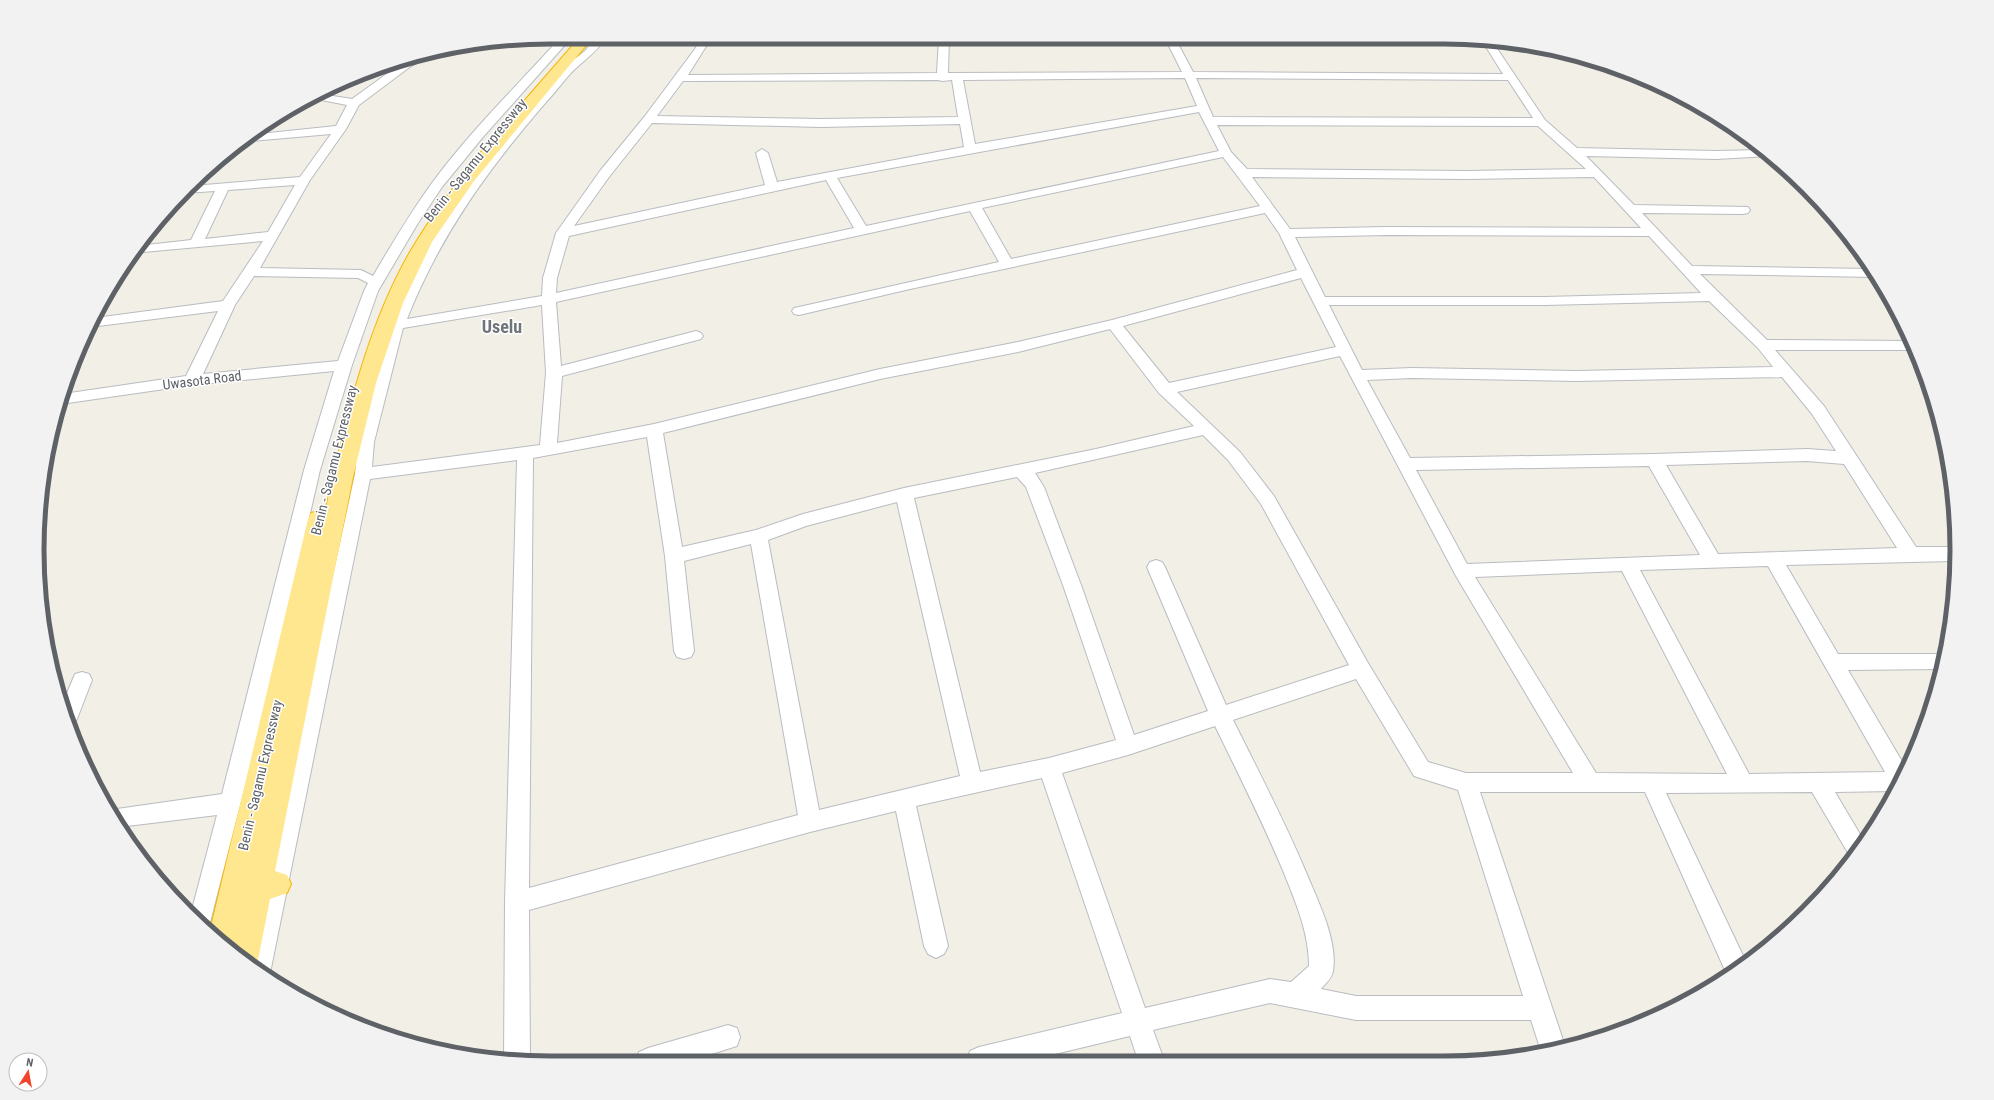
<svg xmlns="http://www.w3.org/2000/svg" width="1994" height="1100" font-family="'Roboto Condensed',sans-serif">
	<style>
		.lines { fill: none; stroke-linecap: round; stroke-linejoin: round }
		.minor-casing { stroke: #b9bcc0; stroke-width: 2 }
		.highway-casing { stroke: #f7b400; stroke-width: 2 }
		.minor { fill: #fff; fill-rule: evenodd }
		.highway { fill: #ffe78f; fill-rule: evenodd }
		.labels { text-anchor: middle; stroke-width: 3; stroke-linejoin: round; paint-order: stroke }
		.street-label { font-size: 14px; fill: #5e6267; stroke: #fff }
		.district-label { font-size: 18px; font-weight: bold; fill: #6f7479; stroke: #fff }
		.rim { fill: none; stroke: #5e6267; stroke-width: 5 }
	</style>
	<rect width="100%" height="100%" fill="#f1efe6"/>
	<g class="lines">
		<defs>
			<g id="minor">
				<path d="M561,37H572L483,137L442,187L418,223L378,291L352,365L320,470L268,696L208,930L191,913L217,815L119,827L110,810L222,794L304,470L334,371L192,385L61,404H59L63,394L186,376L218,311L90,327L95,318L223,301L263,241L132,253L138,246L191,240L215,191L184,193L192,186L300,177L331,134L240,142L250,135L336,126L347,105L311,98L320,94L352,99L403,62L412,57L432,52V55L411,66L359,105L346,129L310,180L260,268L361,270L373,276C392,244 410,213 432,183C470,131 518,85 561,37ZM295,185L268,232L205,239L228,190ZM254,276L358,278L368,283L364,291L338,361L203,374L235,305Z"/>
				<path d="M596,37H607C598,50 587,58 575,69C565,78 557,91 547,101C489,168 440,235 407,319L542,296L543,278L556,233L600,171L645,116L695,49L702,37H712L688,75L937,73L939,37H949L948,73L1182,72L1165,38H1175L1193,72L1503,74L1481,39L1492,41L1545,120L1577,148L1716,151L1762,150L1770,156L1716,159L1586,156L1634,205L1748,207L1750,210L1748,213L1743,214L1642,213L1692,266L1870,269L1875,277L1700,274L1767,340L1911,341L1914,350H1775L1824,406L1916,547H1955L1954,561L1786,565L1838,654H1944L1940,669L1848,670L1906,768L1895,791L1835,792L1864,841L1851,858L1812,792L1666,793L1746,962L1728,977L1645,792H1480L1565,1046L1541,1051L1531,1020H1356L1270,1003L1153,1030L1164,1060H1138L1130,1036L1030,1060H967L970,1051L979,1047L1122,1013L1042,778L916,806L948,946L944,954L936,958L928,954L924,946L896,811L810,832L529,910L530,1062L504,1060L505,902L517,460L370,479L269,978L249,965L355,474L358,442L385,337L407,282L439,225L498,143L567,65L585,51ZM1185,78L1197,106L975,144L963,80ZM1196,78L1508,80L1533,118L1213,117ZM938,80L942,81L952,80L958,117L821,119L657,116L683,81ZM1199,112L1219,151L866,226L837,178ZM652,123L821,127L960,124L964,147L777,182L768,153L762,149L756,153L765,185L574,226L609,177ZM1217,125L1538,126L1586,169L1467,171L1247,169L1231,152ZM1223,157L1260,206L1011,259L982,208ZM1252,177L1467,179L1594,177L1641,228L1387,227L1290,229ZM826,180L854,228L556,293L557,278L569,236ZM970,211L999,262L799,307L794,308L792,311L794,314L799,315L910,289L1265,213L1279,233L1297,270L1112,320L1018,342L880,369L654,424L557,443L562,376L701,339L703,336L701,333L696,331L561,366L556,302ZM1387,235L1649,236L1701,293L1545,297H1325L1295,237ZM1301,278L1336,347L1169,383L1123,326ZM1709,301L1758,348L1773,367L1576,371L1412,368L1362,370L1329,305H1545ZM542,305L546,373L540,445L372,467L374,442L403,328ZM1110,329L1159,393L1194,426L1096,449L904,488L803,514L756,530L682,547L663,433L880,379L1018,352ZM1340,356L1456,576L1573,773H1466L1428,762L1368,663L1274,496L1240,452L1177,392ZM1782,377L1812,414L1836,451L1807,449L1654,454L1410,458L1367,380L1412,378L1576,381ZM1203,435L1228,460L1261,504L1349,665L1226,705L1165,567L1162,562L1156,560L1150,562L1147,567L1208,711L1134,735L1081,585L1044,487L1035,473ZM647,437L665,556L674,651L677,657L684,659L691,657L694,651L684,561L751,544L798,815L529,888L533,458ZM1807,461L1844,464L1897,548L1718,554L1666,465ZM1649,466L1700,555L1467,564L1416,470ZM1017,477L1026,487L1063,585L1116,740L1049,758L980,772L914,498ZM897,502L960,776L819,810L768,540L806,526ZM1768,566L1885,772L1749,774L1640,570ZM1622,571L1727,774L1596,773L1475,577ZM1356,679L1414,776L1458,790L1523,996H1356L1321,989C1326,983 1332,978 1333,971C1338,942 1319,903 1308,877C1286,824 1259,772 1233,720ZM1215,726C1239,775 1263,823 1284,873C1296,903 1309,933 1309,966L1291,982L1270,979L1145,1008L1062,773L1128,755Z"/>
				<path d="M82,672L89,674L92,680L77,719L74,725L69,727L62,705L75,674Z"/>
				<path d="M728,1025L737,1028L740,1037L737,1046L689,1061H635L639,1052L648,1048Z"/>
			</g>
			<path id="highway" d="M580,37H593L474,181L432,242L403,303L376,383L353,477L275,871L287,875L291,884L287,893L270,899L258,960L254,968L238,957L210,931L308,519L311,513L319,511L325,513C344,425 368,319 416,242C462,168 523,103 580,37Z"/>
		</defs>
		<use href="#minor" class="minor-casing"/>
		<use href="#highway" class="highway-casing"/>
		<use href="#minor" class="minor"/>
		<use href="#highway" class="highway"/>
	</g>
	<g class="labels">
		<g class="street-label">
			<text transform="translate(475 160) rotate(-51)" y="5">Benin - Sagamu Expressway</text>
			<text transform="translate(202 380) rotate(-7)" y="5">Uwasota Road</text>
			<text transform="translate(334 460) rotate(-76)" y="5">Benin - Sagamu Expressway</text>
			<text transform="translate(260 775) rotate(-77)" y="5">Benin - Sagamu Expressway</text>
		</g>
		<g class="district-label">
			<text x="502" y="333">Uselu</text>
		</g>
	</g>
	<path d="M0 0H1994V1100H0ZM550 44H1444A506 506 0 0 1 1950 550V550A506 506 0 0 1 1444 1056H550A506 506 0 0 1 44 550V550A506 506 0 0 1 550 44Z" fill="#f2f2f3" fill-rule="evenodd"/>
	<path class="rim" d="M550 44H1444A506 506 0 0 1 1950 550V550A506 506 0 0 1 1444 1056H550A506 506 0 0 1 44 550V550A506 506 0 0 1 550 44Z"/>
	<g transform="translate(28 1072) rotate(11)"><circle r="19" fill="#ffffff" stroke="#bfc0c2"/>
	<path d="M0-3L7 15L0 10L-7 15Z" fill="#f2432b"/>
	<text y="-6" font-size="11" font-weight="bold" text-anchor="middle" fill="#5e6267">N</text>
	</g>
</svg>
